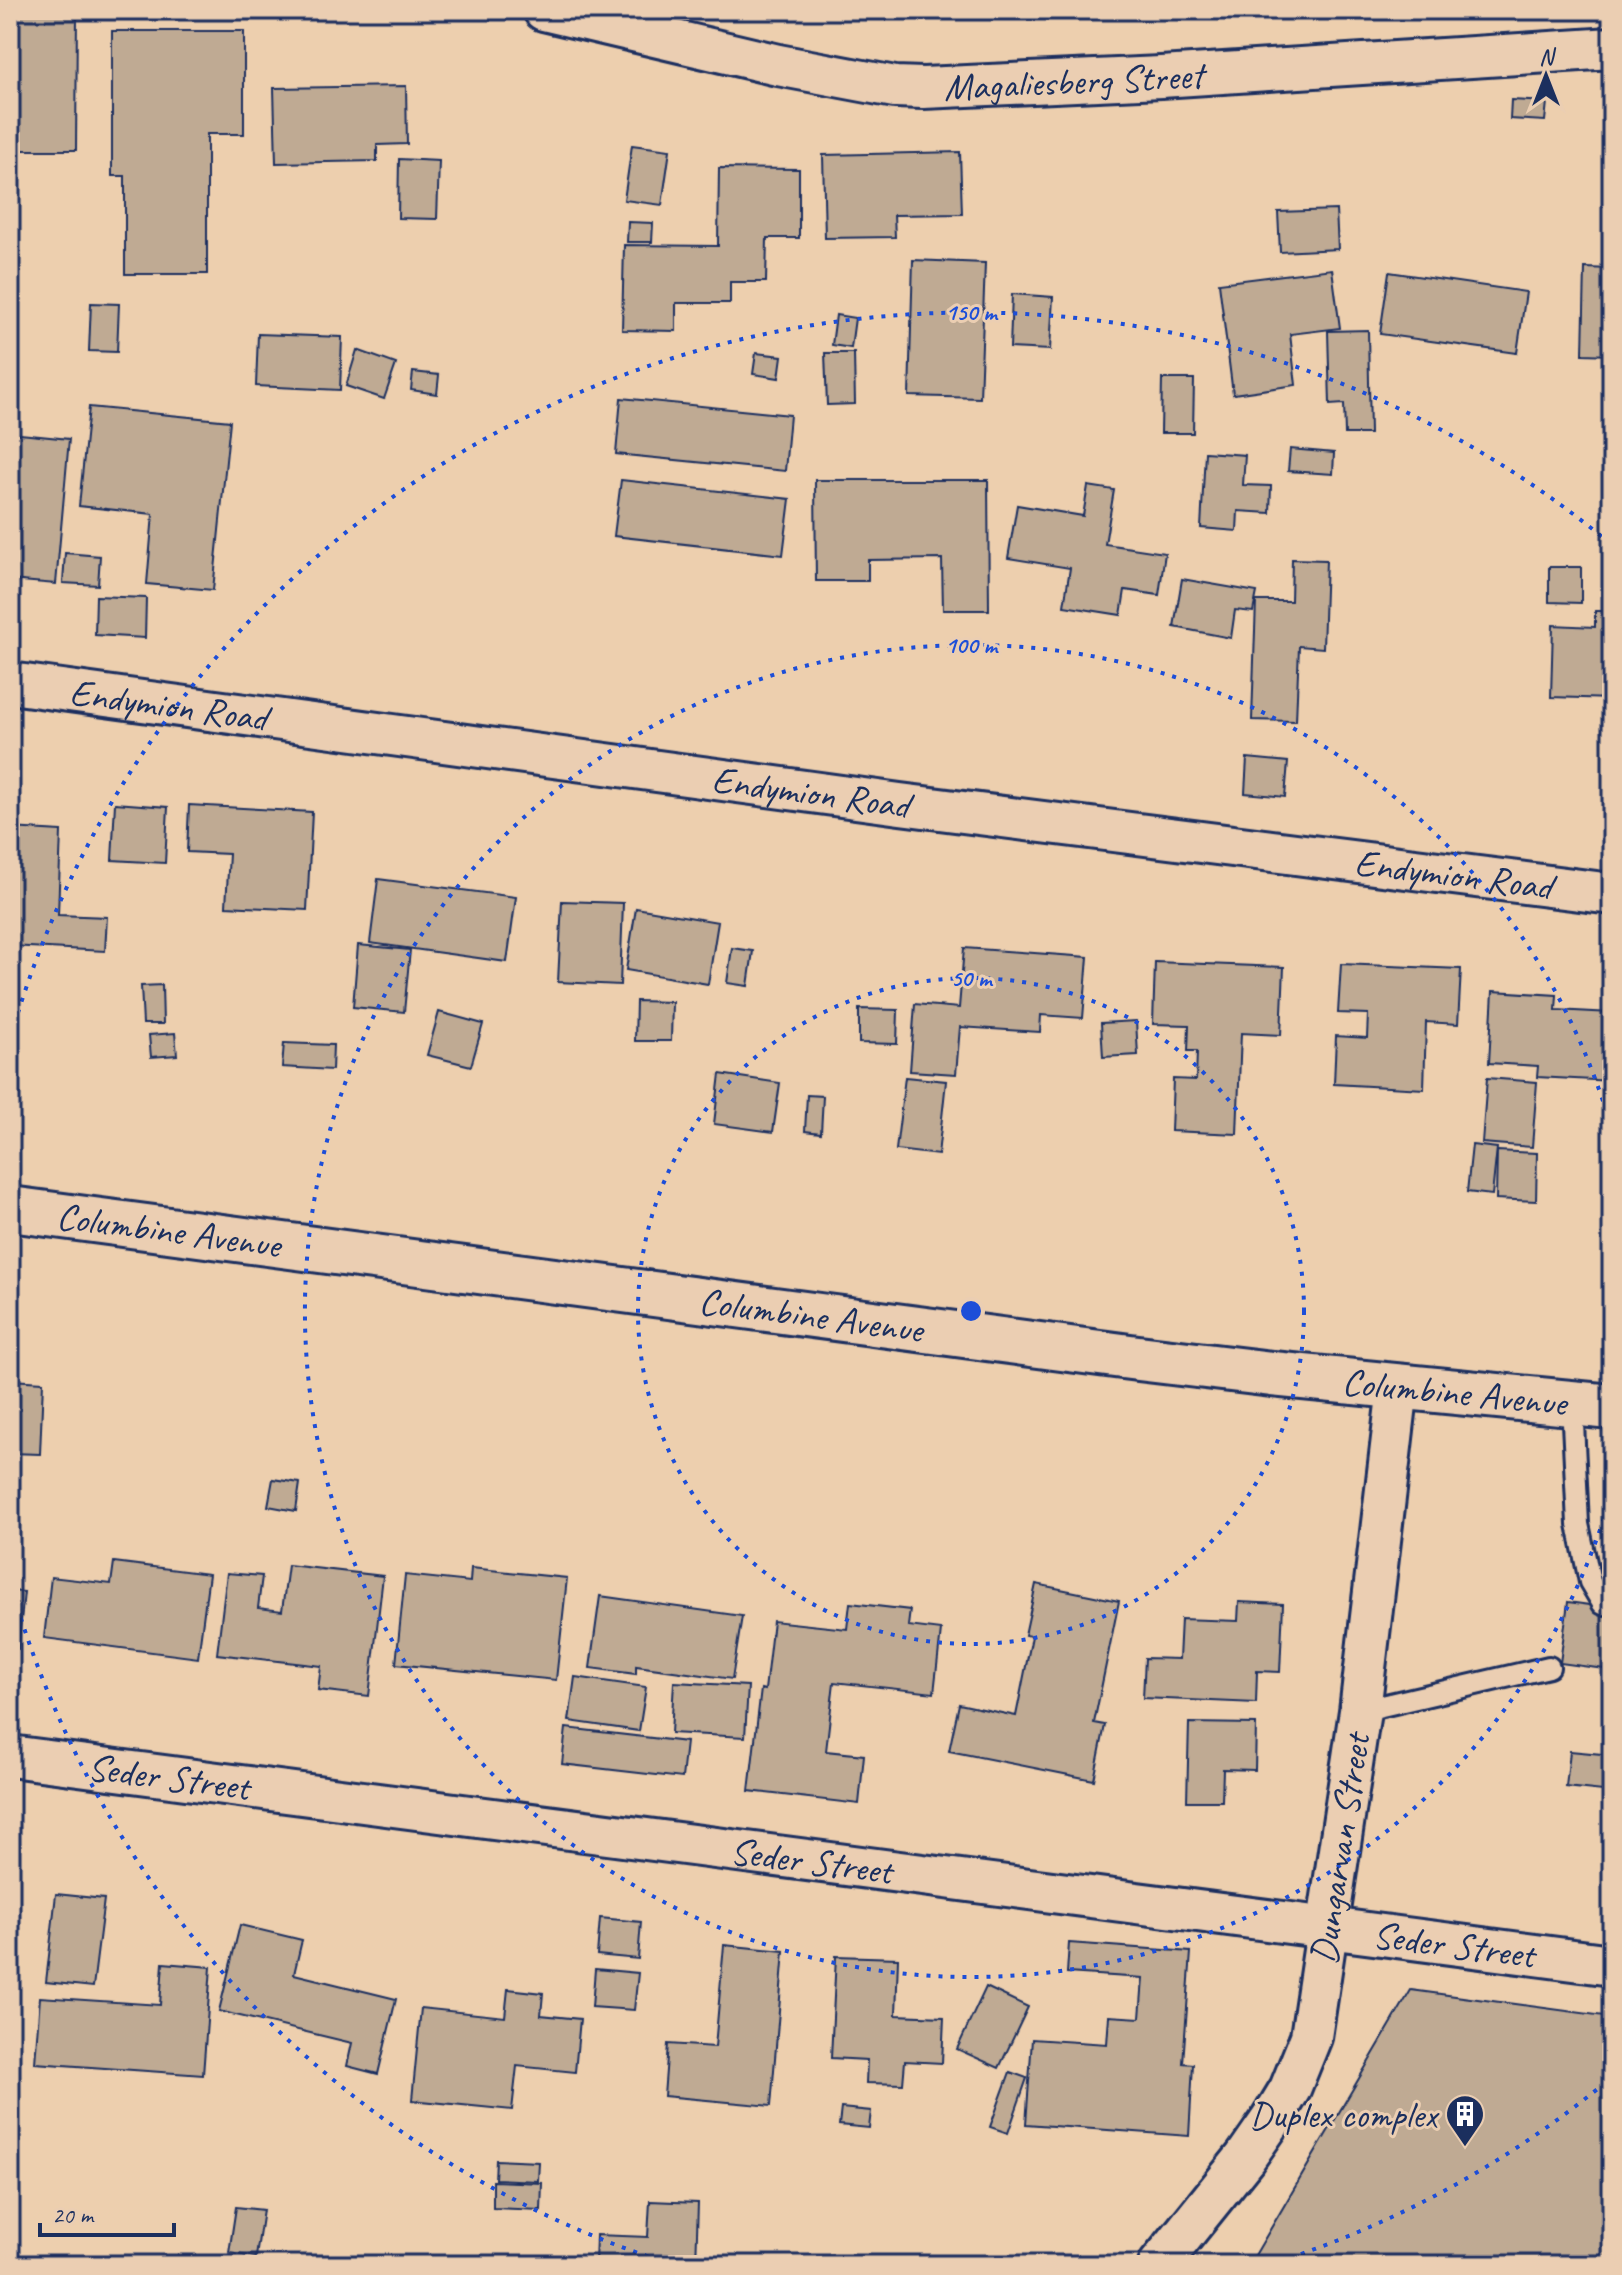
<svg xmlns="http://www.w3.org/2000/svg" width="1622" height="2275" font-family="Caveat,sans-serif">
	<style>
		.building { fill: #bfaa93; stroke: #1b2f5e; stroke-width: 2 }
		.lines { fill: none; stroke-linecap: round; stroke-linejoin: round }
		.lane-casing { stroke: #1b2f5e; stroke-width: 26 }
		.street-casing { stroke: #1b2f5e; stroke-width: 46 }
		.secondary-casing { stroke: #1b2f5e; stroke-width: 50 }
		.lane { stroke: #ebceb2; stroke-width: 20 }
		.street { stroke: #ebceb2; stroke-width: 40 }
		.secondary { stroke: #ebceb2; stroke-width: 44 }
		.ring { fill: none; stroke: #1d4ed8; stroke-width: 4; stroke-dasharray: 4 8 }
		.labels { text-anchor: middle; stroke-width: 6; stroke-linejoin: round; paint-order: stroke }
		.street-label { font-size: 38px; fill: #1b2f5e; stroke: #ebceb2 }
		.poi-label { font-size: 38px; fill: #1b2f5e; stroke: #ebceb2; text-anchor: end }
		.centre { fill: #1d4ed8; stroke: #ebceb2; stroke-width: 4 }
		.ring-label { font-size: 24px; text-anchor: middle; font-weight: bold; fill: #1d4ed8; stroke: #ebceb2; stroke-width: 6; stroke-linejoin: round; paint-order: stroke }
	</style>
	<rect width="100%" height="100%" fill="#edcfae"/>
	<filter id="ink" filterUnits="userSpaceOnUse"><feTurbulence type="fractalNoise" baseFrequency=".0125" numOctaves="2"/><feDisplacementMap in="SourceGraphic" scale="16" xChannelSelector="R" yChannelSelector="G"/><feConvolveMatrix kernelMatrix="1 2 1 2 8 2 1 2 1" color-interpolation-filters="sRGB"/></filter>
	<g filter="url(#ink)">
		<g class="building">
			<path d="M10,10H77L76,150H10Z"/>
			<path d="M112,31H244V134H207V274H125V176H112Z"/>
			<path d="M406,86L407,144L377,145V161L276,163L274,88Z"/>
			<path d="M1511,100L1547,102L1545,121L1510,119Z"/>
			<path d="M632,145L670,150L662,205L624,200Z"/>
			<path d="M960,152L962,214L894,215L895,237L825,238L823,155Z"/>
			<path d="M399,159L439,161L437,219L398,218Z"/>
			<path d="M719,168L799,169V238H767L766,282H730V303H676V331L622,330L624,245L718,246Z"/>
			<path d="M1336,210L1338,249L1280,252L1278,212Z"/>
			<path d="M628,222L653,223L652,242H627Z"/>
			<path d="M913,260L985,263L980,398L909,396Z"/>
			<path d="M1585,268L1612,269V355L1583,354Z"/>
			<path d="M1332,269L1340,328L1290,334L1296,385L1233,394L1219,283Z"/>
			<path d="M1389,272L1526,292L1517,353L1380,334Z"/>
			<path d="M1012,294L1053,297L1050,350L1010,348Z"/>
			<path d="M91,303L119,304L117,352L89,351Z"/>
			<path d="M836,315L855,318L851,348L832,345Z"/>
			<path d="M1368,330L1370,434H1345L1344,404L1330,405L1328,331Z"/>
			<path d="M258,334L342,337L340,390L256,386Z"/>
			<path d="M357,350L396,364L384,399L346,386Z"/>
			<path d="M756,353L782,356L779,378L753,374Z"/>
			<path d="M825,353H854L855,404L827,405Z"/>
			<path d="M413,372L439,375L437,394L411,390Z"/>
			<path d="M1162,379H1194L1193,433H1161Z"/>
			<path d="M621,398L790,415L785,471L616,454Z"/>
			<path d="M89,407L230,421L213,590L147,584L153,514L79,506Z"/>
			<path d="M10,433L69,439L56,584L10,580L13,537H10Z"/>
			<path d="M1290,449L1334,453L1333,474L1288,471Z"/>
			<path d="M1205,452L1245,455L1243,485L1271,486L1270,513L1238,511L1237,531L1201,528Z"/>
			<path d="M621,480L790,499L783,555L614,536Z"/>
			<path d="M815,480H988L989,610H943L942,559L868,560V581H816Z"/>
			<path d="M1088,486L1114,490L1105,544L1165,553L1159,595L1125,590L1121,615L1064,606L1070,568L1008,558L1017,505L1083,516Z"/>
			<path d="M65,553L100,556L98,585L63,583Z"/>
			<path d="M1292,559L1326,560L1323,648L1299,646L1296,721L1252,720L1256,601H1291Z"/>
			<path d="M1549,567H1581V603L1549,602Z"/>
			<path d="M1182,579L1257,592L1253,612L1235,610L1231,638L1174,627Z"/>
			<path d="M96,596L146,598L145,638L95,635Z"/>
			<path d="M1595,611H1612V699L1551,697L1553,625L1595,627Z"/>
			<path d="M1247,758L1288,762L1285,797L1245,793Z"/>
			<path d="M115,803L168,807L165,863L112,860Z"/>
			<path d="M189,805L312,812L307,910L226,906L229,854L187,852Z"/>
			<path d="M10,828L61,831L58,915L107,917L105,951L10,946Z"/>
			<path d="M378,879L516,897L507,962L370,943Z"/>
			<path d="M562,901L623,903L620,985L558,982Z"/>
			<path d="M636,908L718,922L708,984L626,970Z"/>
			<path d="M358,945L410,950L404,1012L353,1007Z"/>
			<path d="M732,948L753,951L748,986L727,983Z"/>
			<path d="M964,948L1088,957L1083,1018L1041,1015L1040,1032L960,1027L956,1074L910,1071L915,1004L959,1008Z"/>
			<path d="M1155,962L1284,967L1281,1035L1241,1033L1237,1134L1171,1131L1173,1079L1196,1080L1197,1051H1188L1189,1025L1153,1024Z"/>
			<path d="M1341,964L1461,969L1458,1024L1426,1022L1424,1089L1334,1084L1336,1036L1367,1038L1368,1014L1338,1013Z"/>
			<path d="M162,985L163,1024H143L141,986Z"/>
			<path d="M1493,991L1557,995L1556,1010L1612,1013V1081L1537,1077L1538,1066L1489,1063Z"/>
			<path d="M636,1001L672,1002L671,1041H635Z"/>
			<path d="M859,1009L898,1010L897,1044L859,1043Z"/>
			<path d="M439,1012L483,1024L471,1066L427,1055Z"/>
			<path d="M1136,1021L1138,1055L1103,1057L1101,1023Z"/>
			<path d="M175,1033L177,1055L151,1057L149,1035Z"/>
			<path d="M284,1043L333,1045L332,1070L282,1067Z"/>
			<path d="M720,1074L780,1083L773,1132L714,1124Z"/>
			<path d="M905,1077L946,1081L938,1155L896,1150Z"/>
			<path d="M1487,1078L1537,1082L1532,1147L1482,1143Z"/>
			<path d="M807,1095L823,1096L821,1133L805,1131Z"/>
			<path d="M1472,1145L1497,1148L1492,1195L1467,1192Z"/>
			<path d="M1497,1151L1537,1153L1536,1201L1496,1199Z"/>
			<path d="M10,1380L43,1382L40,1454L10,1453Z"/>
			<path d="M273,1479L300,1483L296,1511L268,1506Z"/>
			<path d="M114,1562L209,1574L198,1658L44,1638L51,1577L111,1584Z"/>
			<path d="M288,1565L383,1576L369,1696L318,1690L321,1666L217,1654L227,1573L262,1576L258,1608L282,1611Z"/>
			<path d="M471,1568L567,1578L556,1680L396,1664L405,1575L470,1582Z"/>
			<path d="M1036,1584L1119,1601L1094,1723L1105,1725L1094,1780L949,1751L959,1704L1016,1716L1032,1636L1025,1635Z"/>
			<path d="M10,1591L24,1592L18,1649H10Z"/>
			<path d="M600,1596L742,1616L732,1679L636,1666V1674L590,1668Z"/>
			<path d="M1239,1602L1283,1604L1280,1672L1257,1671L1256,1703L1143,1698L1145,1658L1179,1659L1181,1619L1238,1621Z"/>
			<path d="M1568,1602L1612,1608V1670L1560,1663Z"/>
			<path d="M850,1603L910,1610L908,1626L941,1630L934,1693L834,1682L826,1751L864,1755L859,1804L749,1791L761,1689L765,1690L773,1621L847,1629Z"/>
			<path d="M575,1677L646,1687L639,1731L569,1721Z"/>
			<path d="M674,1682L748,1686L745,1737L671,1733Z"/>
			<path d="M1189,1723L1256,1724L1255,1770L1223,1769L1222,1801H1187Z"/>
			<path d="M566,1728L686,1742L682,1778L562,1764Z"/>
			<path d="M1570,1751L1612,1755V1792L1566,1787Z"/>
			<path d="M56,1894L104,1899L93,1987L46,1982Z"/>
			<path d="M600,1918L641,1922L638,1959L597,1955Z"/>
			<path d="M240,1925L302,1940L294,1974L396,1999L378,2074L347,2066L352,2043L219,2011Z"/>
			<path d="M1069,1943L1191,1952L1183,2063L1193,2064L1189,2136L1026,2124L1032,2039L1107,2044L1109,2016L1140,2018L1143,1978L1067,1973Z"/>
			<path d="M724,1945L784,1951L771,2106L664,2096L668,2044L715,2047Z"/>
			<path d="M836,1956L898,1958L896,2015L944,2017L942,2063L905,2061L903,2084L866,2083L867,2060L831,2058Z"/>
			<path d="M163,1963L211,1967L203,2075L35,2063L40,1997L160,2005Z"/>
			<path d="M595,1969L638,1973L634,2010L592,2007Z"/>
			<path d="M986,1987L1028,2007L999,2068L957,2049Z"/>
			<path d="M508,1989L543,1993L541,2015L580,2019L575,2072L517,2066L512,2110L412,2100L421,2008L505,2017Z"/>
			<path d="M1411,1990L1612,2017V2265H1266L1251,2262Z"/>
			<path d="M1010,2072L1027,2078L1008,2133L990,2127Z"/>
			<path d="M841,2108L871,2111L869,2128L839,2125Z"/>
			<path d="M496,2160L539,2162L538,2181L495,2179Z"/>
			<path d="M493,2181L542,2183L541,2210L493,2208Z"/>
			<path d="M650,2201L698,2203L696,2265H595L596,2235L648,2237Z"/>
			<path d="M236,2207L263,2210L256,2257L229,2253Z"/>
			<path d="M991,2258L992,2265H943Z"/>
		</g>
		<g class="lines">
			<defs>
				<g id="lane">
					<path d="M1572,1403L1578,1524L1590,1582L1603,1604"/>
					<path d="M1360,1711L1549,1667"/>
				</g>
				<g id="street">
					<path id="s1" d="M544,10L778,65L895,87L923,88L1161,77L1612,48"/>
					<path id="s2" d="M10,683L900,804L1612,894"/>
					<path id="s3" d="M10,1756L1612,1965"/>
					<path id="s4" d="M1159,2265L1245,2158L1270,2122L1290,2089L1311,2037L1360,1711L1398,1387"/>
				</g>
				<g id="secondary">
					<path id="s5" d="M10,1209L1130,1357L1272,1374L1612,1407"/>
				</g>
			</defs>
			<use href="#lane" class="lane-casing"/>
			<use href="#street" class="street-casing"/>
			<use href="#secondary" class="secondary-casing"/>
			<use href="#lane" class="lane"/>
			<use href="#street" class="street"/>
			<use href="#secondary" class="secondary"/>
		</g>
	</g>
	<g class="ring">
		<circle cx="971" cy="1311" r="333"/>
		<path d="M1611 1495A666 666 0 1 1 1611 1127"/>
		<path d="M1606 2082A999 999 0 0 1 1271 2264M671 2264A999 999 0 0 1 11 1586M11 1036A999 999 0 0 1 1606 540"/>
	</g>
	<defs>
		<symbol id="building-pin" viewBox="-11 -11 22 30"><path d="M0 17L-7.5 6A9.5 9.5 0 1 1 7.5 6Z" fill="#1b2f5e" stroke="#ebceb2"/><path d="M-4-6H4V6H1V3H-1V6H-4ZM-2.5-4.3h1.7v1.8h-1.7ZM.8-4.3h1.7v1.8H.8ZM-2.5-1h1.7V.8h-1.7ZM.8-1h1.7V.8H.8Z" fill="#fff"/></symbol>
	</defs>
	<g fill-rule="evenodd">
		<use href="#building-pin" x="1443" y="2092" width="44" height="60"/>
	</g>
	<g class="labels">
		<g class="street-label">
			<text dy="13" stroke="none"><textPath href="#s1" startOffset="538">Magaliesberg Street</textPath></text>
			<text dy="13" stroke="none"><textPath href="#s2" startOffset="160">Endymion Road</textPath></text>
			<text dy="13" stroke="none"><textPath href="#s2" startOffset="808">Endymion Road</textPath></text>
			<text dy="13" stroke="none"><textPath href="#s2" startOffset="1456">Endymion Road</textPath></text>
			<text dy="13" stroke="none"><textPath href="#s5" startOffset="160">Columbine Avenue</textPath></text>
			<text dy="13" stroke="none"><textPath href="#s5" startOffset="808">Columbine Avenue</textPath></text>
			<text dy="13" stroke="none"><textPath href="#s5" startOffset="1456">Columbine Avenue</textPath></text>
			<text dy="13" stroke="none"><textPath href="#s3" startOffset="160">Seder Street</textPath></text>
			<text dy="13" stroke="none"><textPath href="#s4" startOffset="466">Dungarvan Street</textPath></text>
			<text dy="13" stroke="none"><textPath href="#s3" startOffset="808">Seder Street</textPath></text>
			<text dy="13" stroke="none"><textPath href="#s3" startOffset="1456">Seder Street</textPath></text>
		</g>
		<g class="poi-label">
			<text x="1437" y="2127">Duplex complex</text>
		</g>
	</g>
	<circle cx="971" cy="1311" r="12" class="centre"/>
	<g class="ring-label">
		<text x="971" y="320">150 m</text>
		<text x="971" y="653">100 m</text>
		<text x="971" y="986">50 m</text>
	</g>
	<rect width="1622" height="2275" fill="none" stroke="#ebceb2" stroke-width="40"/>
	<rect x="20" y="20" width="1582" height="2235" fill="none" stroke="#1b2f5e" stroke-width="3" filter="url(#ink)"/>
	<g transform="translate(1546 76)" stroke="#ebceb2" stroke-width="6" paint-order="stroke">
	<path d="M0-6L14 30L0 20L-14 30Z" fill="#1b2f5e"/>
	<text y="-12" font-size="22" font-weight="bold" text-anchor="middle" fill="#1b2f5e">N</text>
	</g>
	<path d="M40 2223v12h134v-12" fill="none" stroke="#1b2f5e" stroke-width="4"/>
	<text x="52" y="2223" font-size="24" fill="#1b2f5e" stroke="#ebceb2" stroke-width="6" paint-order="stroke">20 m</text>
</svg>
